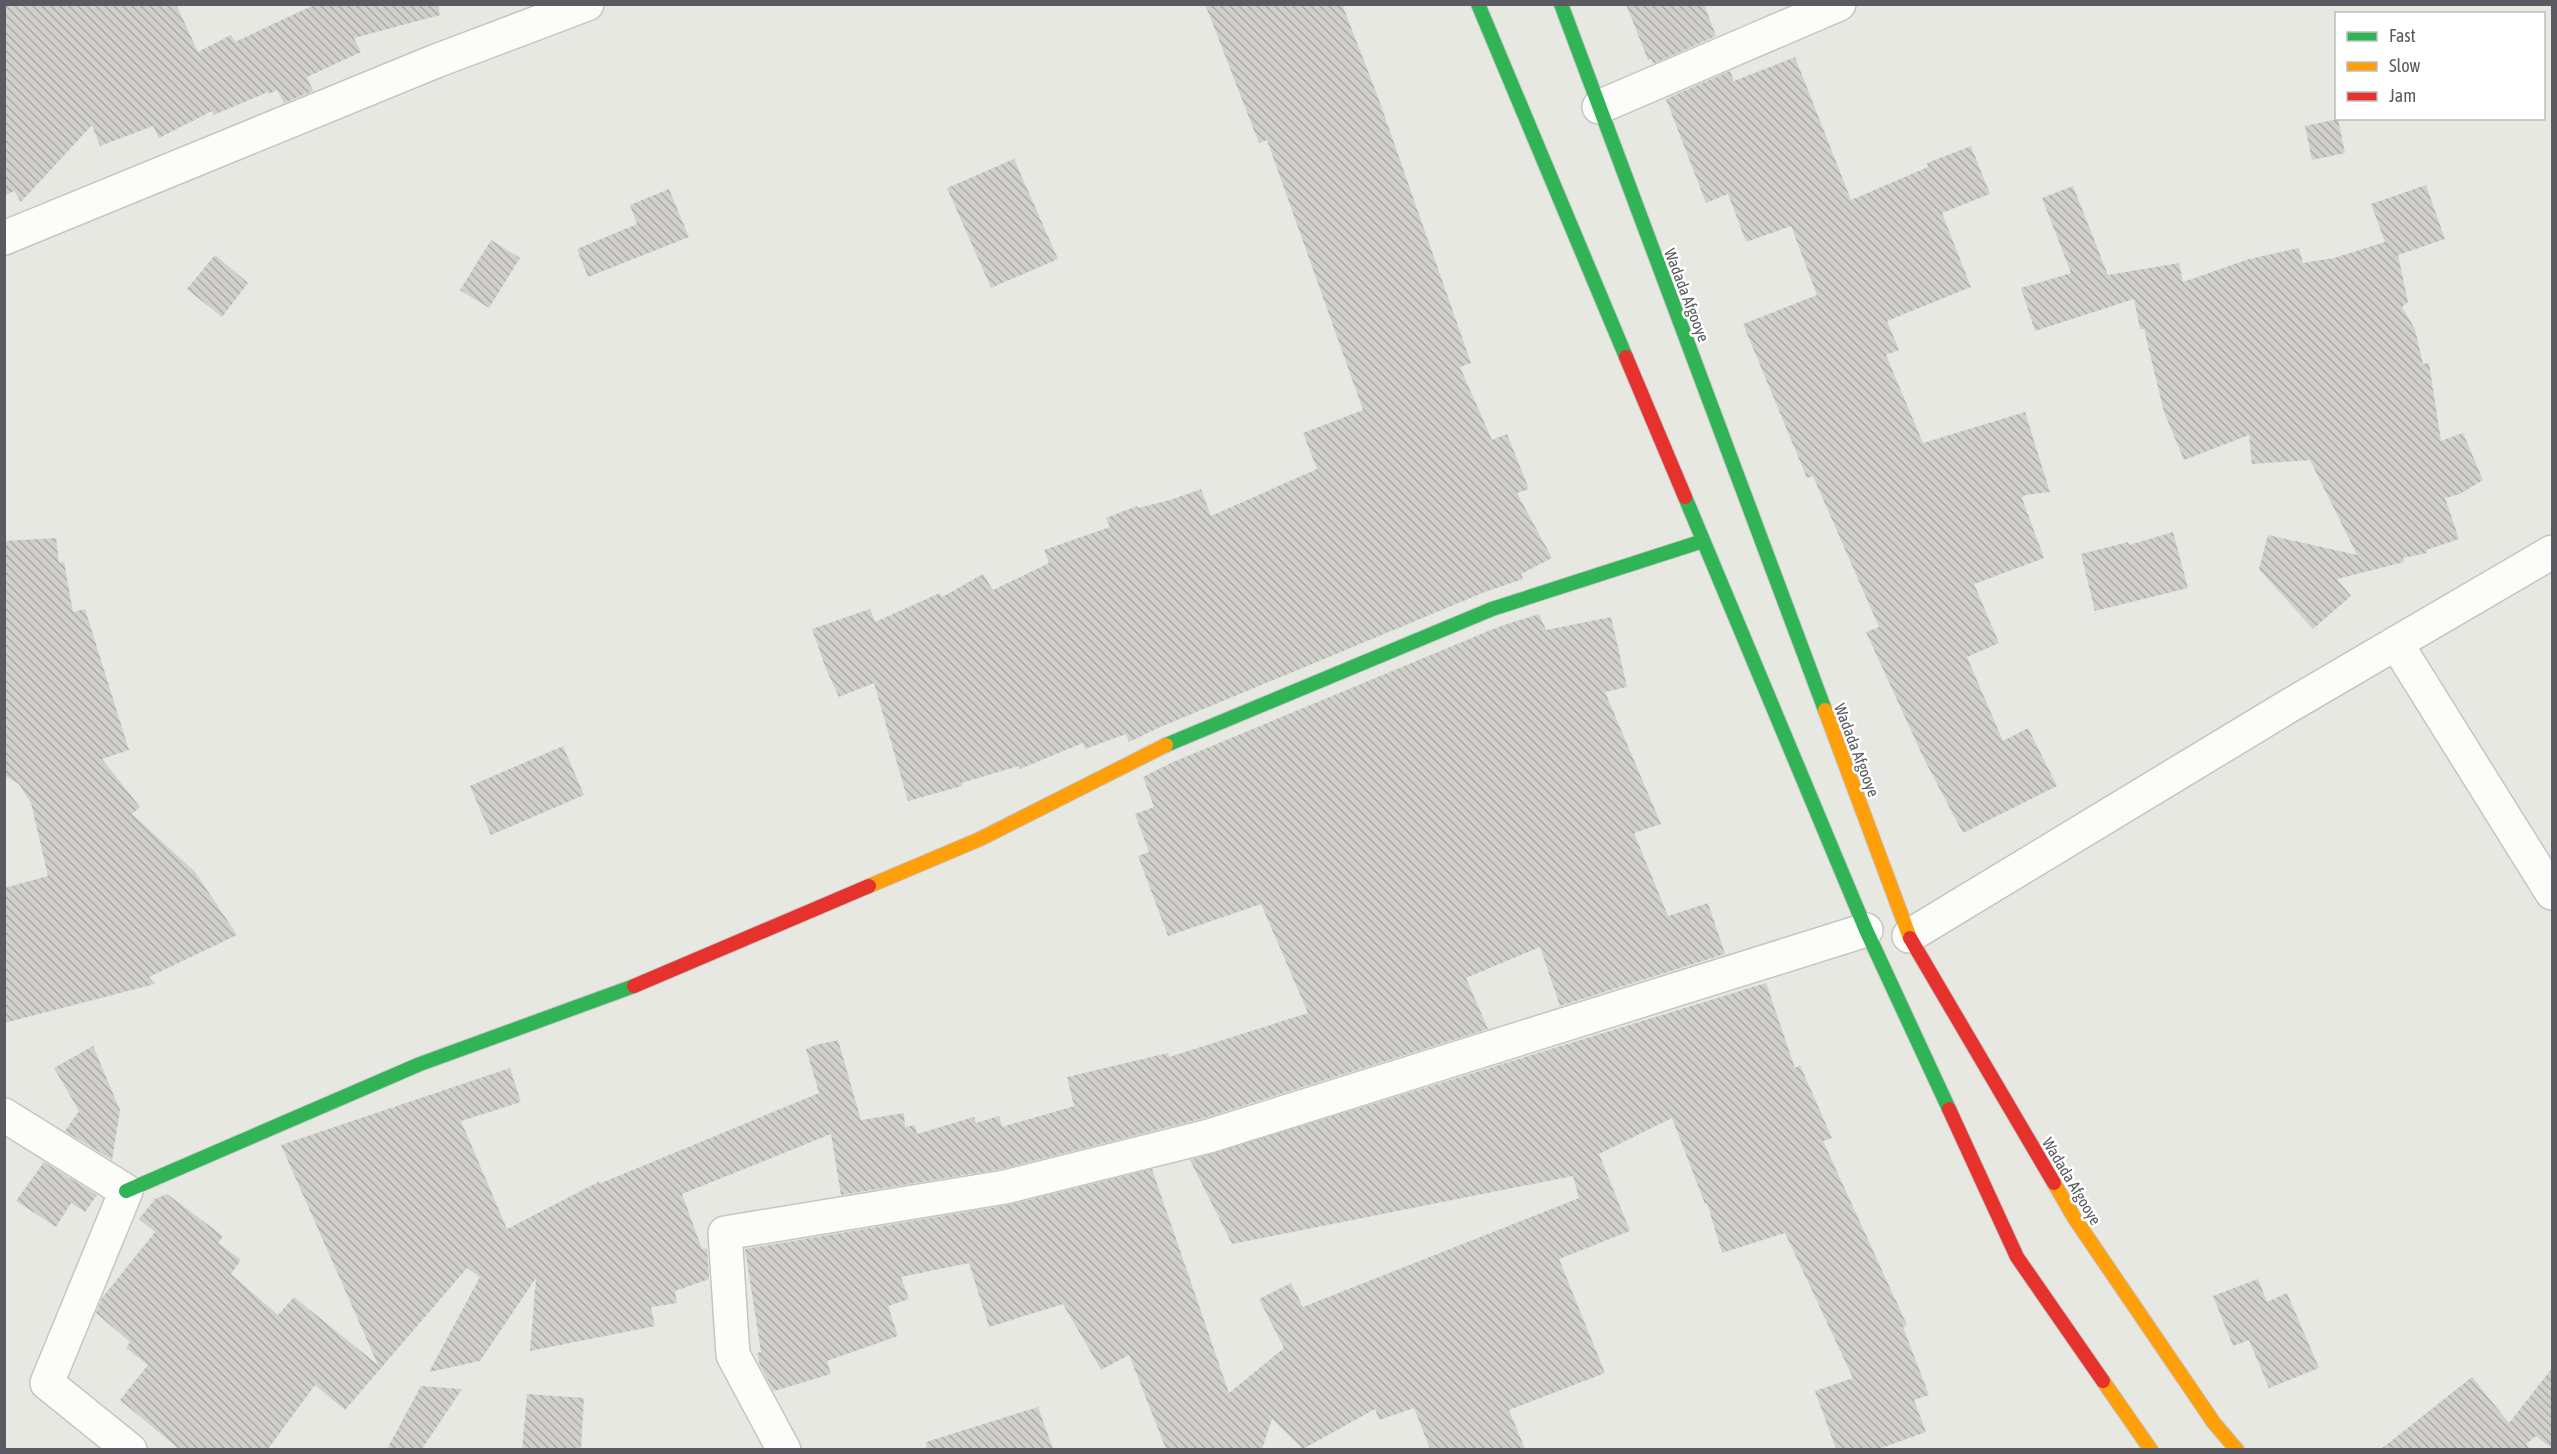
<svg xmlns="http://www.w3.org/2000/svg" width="2557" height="1454" font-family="'Asap Condensed',sans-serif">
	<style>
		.building { fill: url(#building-back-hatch) }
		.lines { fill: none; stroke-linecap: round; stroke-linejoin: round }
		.street-casing { stroke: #c5c5c3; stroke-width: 36 }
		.fast-casing { stroke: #c5c5c4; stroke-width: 16 }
		.slow-casing { stroke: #c5c5c4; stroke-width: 16 }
		.jam-casing { stroke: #c5c5c4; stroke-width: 16 }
		.street { stroke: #fcfcfb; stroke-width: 33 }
		.fast { stroke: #30b455; stroke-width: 14 }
		.slow { stroke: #ff9f0a; stroke-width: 14 }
		.jam { stroke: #e5322d; stroke-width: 14 }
		.labels { text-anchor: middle; stroke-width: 5; stroke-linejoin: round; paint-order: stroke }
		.street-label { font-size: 16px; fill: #595b60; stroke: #fff }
	</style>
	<defs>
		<pattern id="building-back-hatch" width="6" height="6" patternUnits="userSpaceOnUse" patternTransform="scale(1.5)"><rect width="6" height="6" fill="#d0cfcc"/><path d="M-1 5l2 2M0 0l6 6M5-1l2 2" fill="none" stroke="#acaba9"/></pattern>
	</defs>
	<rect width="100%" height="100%" fill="#e8e8e3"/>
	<g class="building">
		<path d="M4,4H176L198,52L231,35L235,42L316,4H438L440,15L354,38L361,52L307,77L313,91L284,103L277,90L269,94L268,92L214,115L212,111L159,138L153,126L100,146L92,125L21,202L14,191L4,196Z"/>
		<path d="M1205,4H1342L1378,97L1471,363L1460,367L1492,440L1507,434L1529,489L1517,493L1552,558L1521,574L1523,579L1485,592L1158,728L1129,742L1126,734L1085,749L1083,743L1020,769L1019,766L961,783L962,786L908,801L874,683L839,697L826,669L812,629L870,609L875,622L940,593L942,597L983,574L993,590L1049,563L1044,550L1110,527L1106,518L1137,506L1138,508L1170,500L1201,489L1211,516L1317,469L1303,433L1363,410L1267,140L1259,143Z"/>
		<path d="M1626,4H1704L1716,36L1653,64L1651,59L1648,60Z"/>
		<path d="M1795,57L1851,200L1928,167L1927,163L1971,146L1990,194L1942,213L1971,287L1887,321L1899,350L1886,355L1923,443L2025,412L2050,492L2025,495L2022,498L2044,558L1974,584L1999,643L1967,657L2003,741L2028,728L2057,786L1963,833L1925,761L1866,632L1879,627L1813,476L1807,478L1743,324L1817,295L1791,226L1746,242L1728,194L1706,203L1666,99L1730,71L1734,81Z"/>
		<path d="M2338,119L2345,153L2312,160L2305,126Z"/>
		<path d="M1014,159L1058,259L991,288L947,188Z"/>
		<path d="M2426,185L2445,239L2398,255L2408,302L2402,307L2415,329L2423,364L2429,363L2441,441L2463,433L2483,480L2460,494L2445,498L2459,539L2426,550L2427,553L2403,558L2404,562L2337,579L2351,596L2313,629L2259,569L2268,535L2357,555L2310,460L2252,464L2249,435L2184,460L2164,412L2144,329H2140L2134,299L2035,331L2021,288L2071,273L2042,198L2073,186L2108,275L2179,263L2183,282L2249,259L2299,248L2303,263L2334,258L2385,242L2371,204Z"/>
		<path d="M669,189L689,237L588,277L577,249L637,224L630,205Z"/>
		<path d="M491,240L520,258L489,308L460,290Z"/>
		<path d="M215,255L248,283L222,317L187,289Z"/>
		<path d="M2173,532L2188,588L2095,611L2081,554L2128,542L2129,545Z"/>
		<path d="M56,538L59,563L64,562L73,612L85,609L129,750L102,759L140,807L132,814L195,872L237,935L149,977L155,984L4,1023V888L48,876L31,803L19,784L4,775V541Z"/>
		<path d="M1539,614L1546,630L1611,617L1627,687L1605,692L1661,824L1634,833L1668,916L1708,903L1725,954L1560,1006L1540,947L1466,978L1488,1029L1204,1118L1001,1169L841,1195L831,1134L682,1194L702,1249L707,1248L709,1279L675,1291L677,1303L651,1307L655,1326L530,1351L536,1278L480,1361L429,1372L480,1277L467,1268L345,1410L315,1385L268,1449H179L120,1400L148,1365L126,1348L130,1342L96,1313L102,1298L155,1232L139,1219L155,1199L167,1194L223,1236L218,1243L241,1260L231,1274L278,1315L294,1297L378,1365L281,1145L510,1068L521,1102L461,1121L507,1229L600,1181L599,1184L819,1093L806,1049L816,1045L838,1040L861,1120L904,1113L905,1127L915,1125L917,1134L974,1117L976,1123L999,1116L1002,1127L1074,1106L1067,1077L1168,1053L1169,1057L1308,1013L1261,904L1168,936L1138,856L1149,852L1135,814L1154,807L1143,777L1173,762L1498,627Z"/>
		<path d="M563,746L584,795L491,835L470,786Z"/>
		<path d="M1766,983L1795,1068L1800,1065L1832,1138L1823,1141L1907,1325L1903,1327L1929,1395L1914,1400L1926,1432L1878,1449H1836L1815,1391L1853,1378L1785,1233L1722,1253L1707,1203L1705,1204L1672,1118L1599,1154L1630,1231L1559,1259L1605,1373L1509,1410L1525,1449H1430L1414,1408L1379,1420L1375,1409L1303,1449L1272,1419L1262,1449H1166L1129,1355L1101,1370L1063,1304L989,1327L969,1263L901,1277L909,1299L888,1306L898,1336L827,1361L831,1374L774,1391L760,1366L757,1353L761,1352L745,1249L1008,1205L1152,1169L1229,1393L1284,1348L1259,1299L1291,1283L1303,1307L1579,1198L1573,1176L1232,1244L1190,1160Z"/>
		<path d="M93,1046L120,1110L112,1160L65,1131L79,1111L54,1068Z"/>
		<path d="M44,1162L97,1195L85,1212L71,1203L56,1227L16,1201Z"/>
		<path d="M2258,1279L2267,1302L2287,1293L2319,1368L2269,1388L2249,1340L2233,1346L2213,1296Z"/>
		<path d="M2553,1367V1449L2536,1436L2526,1444L2530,1449H2381L2472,1377L2509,1423Z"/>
		<path d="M421,1386L462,1389L422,1449H387Z"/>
		<path d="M527,1394L584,1398L581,1449H522Z"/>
		<path d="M1038,1407L1053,1449H927L926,1442Z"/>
	</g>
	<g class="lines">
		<defs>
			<g id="street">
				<path d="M1599,107L1839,4"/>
				<path d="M4,238L436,61L587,4"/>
				<path d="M2396,643L2552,893"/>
				<path d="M1909,936L2287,707L2552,552"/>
				<path d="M4,1115L126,1191L47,1383L130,1450"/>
				<path d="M784,1450L733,1355L725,1233L1005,1187L1209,1136L1866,930"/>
			</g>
			<g id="fast">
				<path d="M1478,4L1626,357"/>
				<path d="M1561,4L1825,710"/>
				<path d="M1685,497L1866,930L1949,1109"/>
				<path d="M1166,745L1492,609L1703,541"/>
				<path d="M126,1191L420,1064L634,986"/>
			</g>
			<g id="slow">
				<path d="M1825,710L1910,938"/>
				<path d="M869,886L980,839L1166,745"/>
				<path d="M2054,1183L2075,1219L2214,1423L2237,1450"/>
				<path d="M2103,1381L2151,1450"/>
			</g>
			<g id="jam">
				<path d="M1626,357L1685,497"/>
				<path d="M1910,938L2054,1183"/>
				<path d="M634,986L869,886"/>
				<path d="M1949,1109L2017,1257L2103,1381"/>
			</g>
		</defs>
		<use href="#street" class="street-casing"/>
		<use href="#fast" class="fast-casing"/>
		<use href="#slow" class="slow-casing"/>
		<use href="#jam" class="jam-casing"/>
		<use href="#street" class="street"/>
		<use href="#fast" class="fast"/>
		<use href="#slow" class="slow"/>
		<use href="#jam" class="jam"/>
	</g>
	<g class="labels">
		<g class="street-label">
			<text transform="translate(1687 295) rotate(69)" y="6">Wadada Afgooye</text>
			<text transform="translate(1857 750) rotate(69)" y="6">Wadada Afgooye</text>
			<text transform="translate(2072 1181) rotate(59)" y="6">Wadada Afgooye</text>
		</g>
	</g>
	<rect width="2557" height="1454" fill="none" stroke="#595b60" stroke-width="12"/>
	<rect x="2335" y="12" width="210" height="108" fill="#ffffff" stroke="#bdbdbf" stroke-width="1.5"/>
	<rect x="2347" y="32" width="30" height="9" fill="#30b455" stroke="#bdbdbf" stroke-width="1.5"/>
	<text x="2389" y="42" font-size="18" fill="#595b60">Fast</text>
	<rect x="2347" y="62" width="30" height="9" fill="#ff9f0a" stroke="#bdbdbf" stroke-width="1.5"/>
	<text x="2389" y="72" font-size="18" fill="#595b60">Slow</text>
	<rect x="2347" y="92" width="30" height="9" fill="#e5322d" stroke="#bdbdbf" stroke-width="1.5"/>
	<text x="2389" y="102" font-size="18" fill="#595b60">Jam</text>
</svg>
